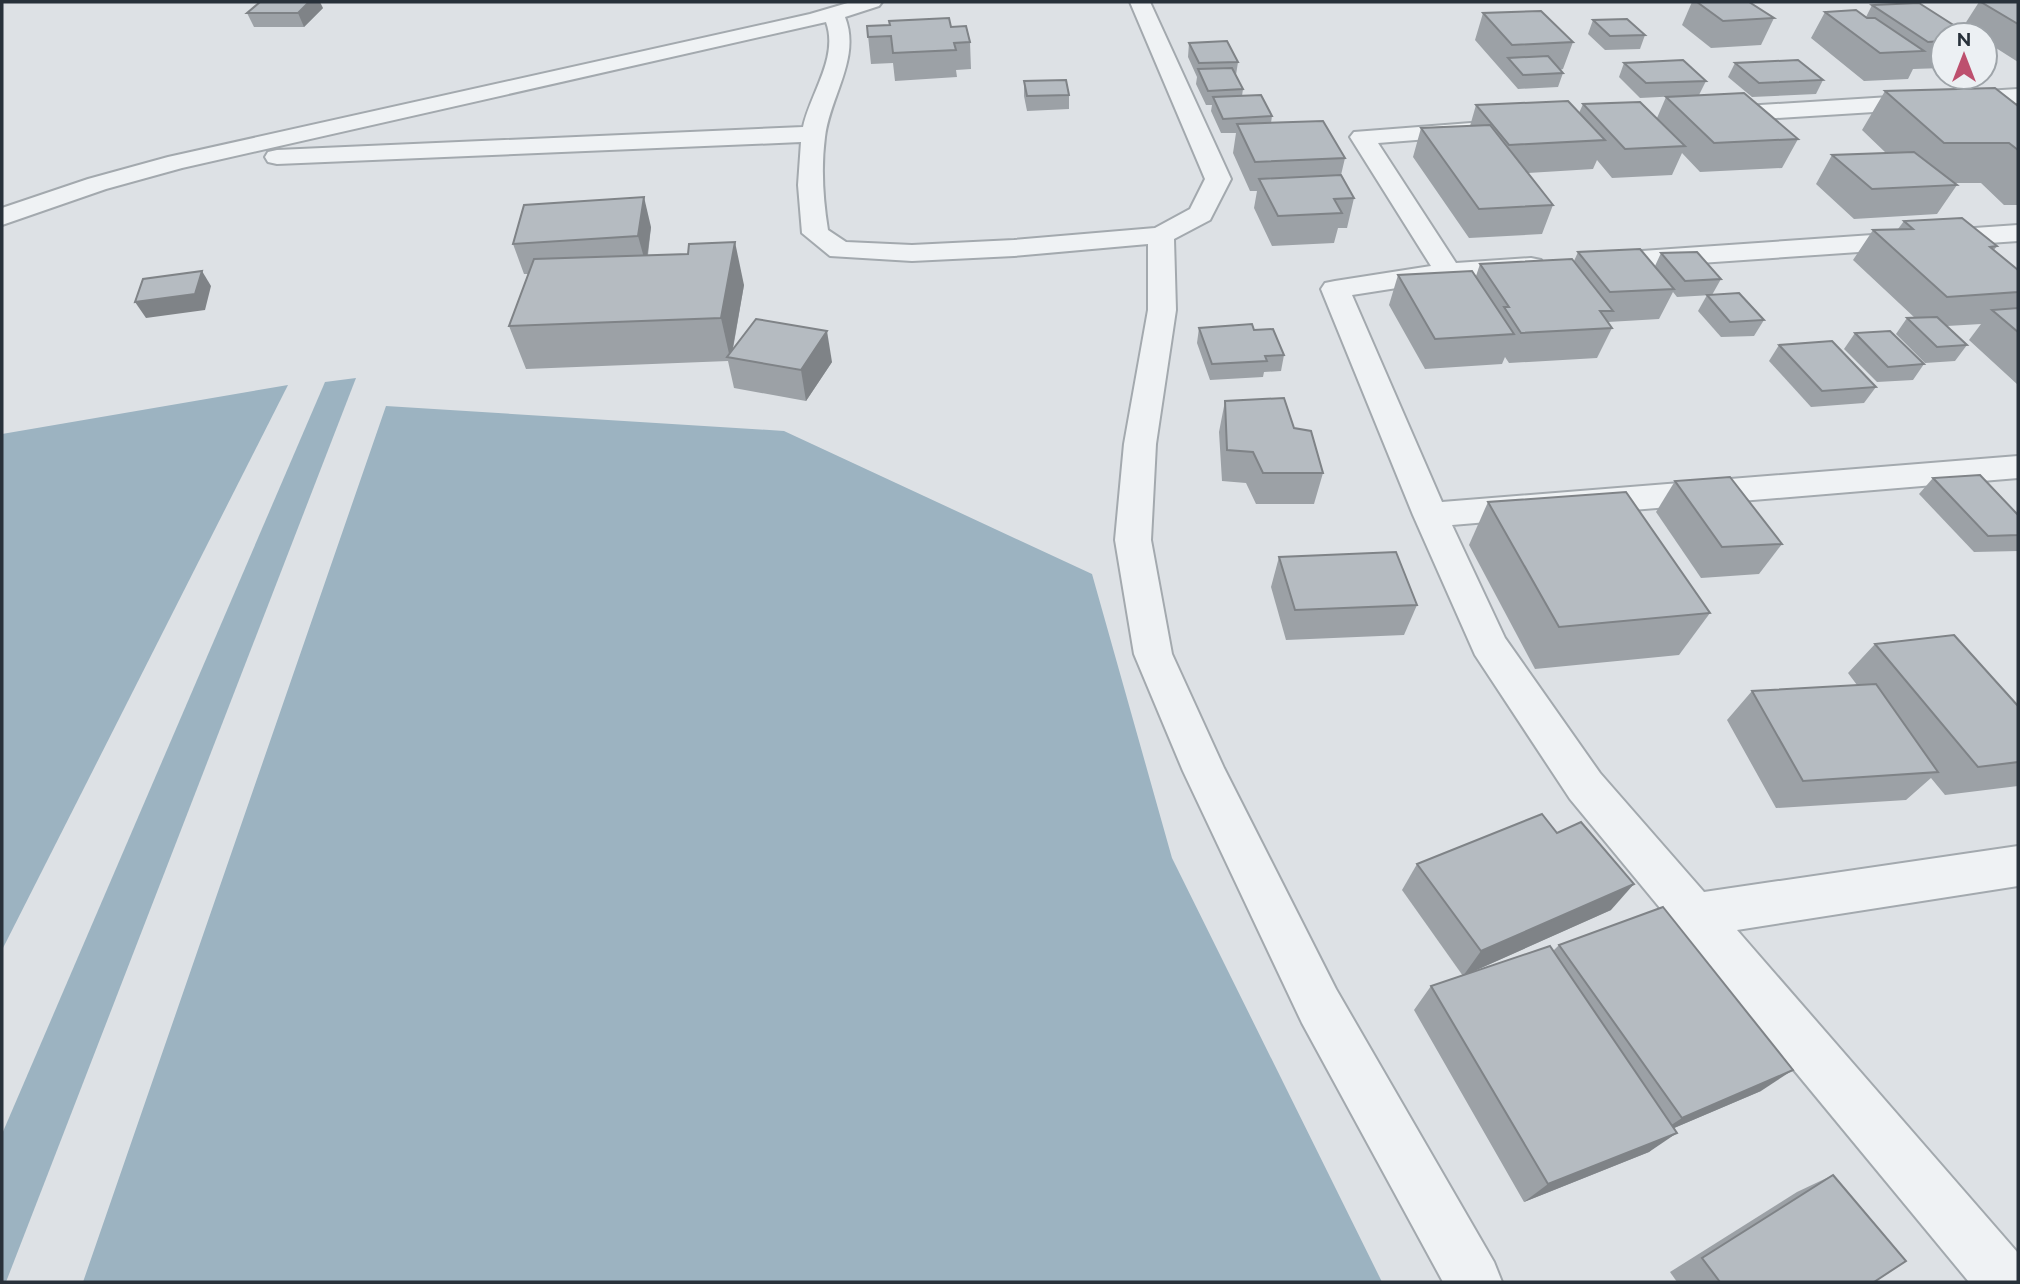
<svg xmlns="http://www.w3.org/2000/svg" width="2020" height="1284" font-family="Raleway,sans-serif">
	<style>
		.water { fill: #9cb3c1 }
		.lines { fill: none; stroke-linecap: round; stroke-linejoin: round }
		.minor-casing { stroke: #a3a9ae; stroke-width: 4 }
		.minor { fill: #eff2f4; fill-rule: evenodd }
		.wall { fill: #9ca1a6 }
		.shaded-wall { fill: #7f8387 }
		.building { fill: #b5bbc1; stroke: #7f8387; stroke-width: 2 }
	</style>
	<rect width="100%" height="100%" fill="#dde1e5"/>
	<g class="water">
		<path d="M356,378L6,1282H2V1134L325,382Z"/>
		<path d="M288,385L2,950V434Z"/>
		<path d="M386,406L784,431L1092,574L1172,858L1382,1282H83Z"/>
	</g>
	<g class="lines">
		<defs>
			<g id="minor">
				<path d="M851,2H882L879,6L845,17C861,58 830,96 825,137C821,168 823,199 828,230L846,242L912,245L1014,240L1155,228L1190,209L1205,179L1130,2H1150L1231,179L1210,220L1174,239L1176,310L1156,444L1151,540L1172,654L1224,768L1336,989L1494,1262L1502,1282H1443L1302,1023L1183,771L1134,654L1115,540L1124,444L1148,310V244L1014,256L912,261L830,256L802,233L798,185L801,142L277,164L268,162L265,157L268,152L277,150L803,127C810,94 839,57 826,22L182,168L106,189L2,225V208L88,179L168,157L810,14Z"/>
				<path d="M2018,89V103L1713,122L1705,120L1701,115L1705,110L1713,108Z"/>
				<path d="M1471,123L1479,125L1483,130L1479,135L1378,143L1456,263L1531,258L1541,260L1545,266L1541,272L1448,280L1352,295L1442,502L2018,456V478L1452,525L1505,638L1600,773L1704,892L2018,846V886L1737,930L2018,1253V1282H1969L1570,799L1475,655L1413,515L1321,289L1325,283L1335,281L1431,266L1350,137L1354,132Z"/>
				<path d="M2018,225V241L1598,270L1588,268L1584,262L1588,256L1598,254Z"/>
			</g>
		</defs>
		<use href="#minor" class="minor-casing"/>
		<use href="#minor" class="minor"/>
	</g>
	<g class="wall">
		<path d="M1692,2H1749L1774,18L1761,45L1711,48L1682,25Z"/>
		<path d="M1979,2H2018V62L1985,41V35H1976L1963,27Z"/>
		<path d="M1872,5L1943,35V68L1913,69L1908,79L1864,81L1811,38L1825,12L1866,17Z"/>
		<path d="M323,8L304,27H254L247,13Z"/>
		<path d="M1483,13L1573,42L1563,69L1560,70L1563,73L1558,87L1518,89L1475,40Z"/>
		<path d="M1593,20L1645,35L1640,49L1605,50L1588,34Z"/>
		<path d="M867,26L951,27L970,42L971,69L956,70L957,77L895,81L893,63L871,64Z"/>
		<path d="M1189,43L1238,62L1236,75L1243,89L1242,96L1272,116L1271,123L1345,158L1341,175L1354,198L1347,228H1338L1334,243L1272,246L1254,208L1257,191H1250L1233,153L1236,133H1221L1211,111L1212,105H1206L1196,84L1197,77L1188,57Z"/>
		<path d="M1624,63L1706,81L1699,95L1640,98L1619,77Z"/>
		<path d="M1735,63L1823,80L1816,94L1752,97L1728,77Z"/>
		<path d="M1024,81L1069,95V109L1027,111L1024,96Z"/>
		<path d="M1885,91L2018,106V205H2004L1981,183H1955L1957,185L1937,214L1854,219L1816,184L1832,155L1886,153L1862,130Z"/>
		<path d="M1666,97L1798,139L1782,168L1700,172L1682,153L1672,175L1612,178L1597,160L1593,169L1528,173L1553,205L1542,234L1469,238L1413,157L1421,128L1470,126L1476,105L1579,113L1583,104L1657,118Z"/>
		<path d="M1904,221L1997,246L1994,250L2018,270V385L1969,340L1981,324L1947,326L1967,345L1955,361L1925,363L1896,334L1907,318H1915L1853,260L1873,230L1898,229Z"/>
		<path d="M651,227L648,255L744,285L733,349L832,362L806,401L734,388L728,361L526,369L509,326L529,274H524L513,244Z"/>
		<path d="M1578,252L1655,266L1661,253L1721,279L1712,295L1677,297L1673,292L1659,319L1608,322L1612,328L1597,358L1509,363L1505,357L1502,364L1425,369L1389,305L1398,275L1476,276L1480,264L1574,261Z"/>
		<path d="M1707,295L1764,320L1754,336L1721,337L1698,311Z"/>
		<path d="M1199,328L1254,330L1284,355L1281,371L1264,372L1263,377L1210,380L1197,343Z"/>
		<path d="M1855,333L1924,364L1913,380L1877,382L1844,349Z"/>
		<path d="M1779,345L1876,387L1864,403L1811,407L1769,361Z"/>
		<path d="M1225,401L1294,428L1323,473L1314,504H1256L1246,483L1222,481L1219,432Z"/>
		<path d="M1933,478L2018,515V551L1974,552L1919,494Z"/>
		<path d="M1675,481L1782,544L1759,574L1701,578L1656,512Z"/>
		<path d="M1488,502L1710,613L1679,655L1535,669L1469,545Z"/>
		<path d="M1279,557L1417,605L1404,635L1286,640L1271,587Z"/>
		<path d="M1875,644L2018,706V786L1945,795L1931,778L1906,800L1776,808L1727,720L1752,691L1857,685L1848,673Z"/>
		<path d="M1417,864L1611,910L1463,976L1402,890Z"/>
		<path d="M1559,945L1761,1091L1674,1128L1649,1152L1524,1202L1414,1010L1431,986L1553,951Z"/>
		<path d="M1833,1175L1874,1282H1677L1670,1272L1797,1192Z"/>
	</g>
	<g class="shaded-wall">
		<path d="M309,2H320L323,8L304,27L298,13Z"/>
		<path d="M644,197L651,227L646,265L638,236Z"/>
		<path d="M735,242L744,285L731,358H730L721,318Z"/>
		<path d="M202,271L211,286L205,310L146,318L135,302Z"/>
		<path d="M827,331L832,362L806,401L801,370Z"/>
		<path d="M1634,884L1611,910L1463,976L1481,951Z"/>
		<path d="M1793,1070L1761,1091L1653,1137L1682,1118Z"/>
		<path d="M1677,1133L1649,1152L1524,1202L1548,1184Z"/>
	</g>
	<g class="building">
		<path d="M260,2H309L298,13H247Z"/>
		<path d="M1697,2H1749L1774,18L1723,21Z"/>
		<path d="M1981,2H2018V24Z"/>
		<path d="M1919,3L1969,35H1943V41L1928,42L1872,5Z"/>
		<path d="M1856,10L1867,18H1875L1924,51L1880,53L1825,12Z"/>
		<path d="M1541,11L1573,42L1512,45L1483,13Z"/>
		<path d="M949,18L951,27L966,26L970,42L954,43L956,50L893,53L891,36L868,37L867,26L890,25L889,21Z"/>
		<path d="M1627,19L1645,35L1610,36L1593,20Z"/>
		<path d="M1227,41L1238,62L1199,63L1189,43Z"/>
		<path d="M1548,56L1563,73L1523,75L1508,58Z"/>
		<path d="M1683,60L1706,81L1646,83L1624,63Z"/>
		<path d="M1798,60L1823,80L1759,83L1735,63Z"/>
		<path d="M1232,68L1243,89L1208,91L1198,69Z"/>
		<path d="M1066,80L1069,95L1027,96L1024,81Z"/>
		<path d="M1995,88L2018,106V150L2009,143H1944L1885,91Z"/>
		<path d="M1744,93L1798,139L1714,143L1666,97Z"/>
		<path d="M1261,95L1272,116L1223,119L1213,97Z"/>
		<path d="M1568,101L1605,140L1509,145L1476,105Z"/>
		<path d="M1640,102L1685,146L1625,149L1583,104Z"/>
		<path d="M1323,121L1345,158L1255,162L1237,124Z"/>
		<path d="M1490,125L1553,205L1479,209L1421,128Z"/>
		<path d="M1914,152L1957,185L1872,189L1832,155Z"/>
		<path d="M1341,175L1354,198L1334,199L1342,213L1278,216L1259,179Z"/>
		<path d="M644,197L638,236L513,244L524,205Z"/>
		<path d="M1962,218L1997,246L1990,247L2018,270V292L1947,297L1873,230L1913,229L1904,221Z"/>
		<path d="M735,242L721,318L509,326L534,259L688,254L689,244Z"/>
		<path d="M1640,249L1674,289L1610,292L1578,252Z"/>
		<path d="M1697,252L1721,279L1685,281L1661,253Z"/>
		<path d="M1572,259L1613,311H1600L1612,328L1521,333L1504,307H1509L1480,264Z"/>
		<path d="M202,271L195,294L135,302L143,279Z"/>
		<path d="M1472,271L1514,334L1435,339L1398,275Z"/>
		<path d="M1739,293L1764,320L1730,322L1707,295Z"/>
		<path d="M2018,308V332L1992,310Z"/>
		<path d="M1937,317L1967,345L1937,347L1907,318Z"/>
		<path d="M756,319L827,331L801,370L727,357Z"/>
		<path d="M1252,324L1254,330L1273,329L1284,355L1265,356L1267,361L1212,364L1199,328Z"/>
		<path d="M1890,331L1924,364L1888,367L1855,333Z"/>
		<path d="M1832,341L1876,387L1822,391L1779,345Z"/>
		<path d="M1284,398L1294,428L1311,431L1323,473H1263L1253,452L1227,450L1225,401Z"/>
		<path d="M1980,475L2018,515V535L1988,536L1933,478Z"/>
		<path d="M1730,477L1782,544L1722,547L1675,481Z"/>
		<path d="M1626,492L1710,613L1559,627L1488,502Z"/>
		<path d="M1396,552L1417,605L1295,610L1279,557Z"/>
		<path d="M1954,635L2018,706V762L1978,767L1875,644Z"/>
		<path d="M1876,684L1938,772L1803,781L1752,691Z"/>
		<path d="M1542,814L1557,833L1581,822L1634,884L1481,951L1417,864Z"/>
		<path d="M1663,907L1793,1070L1682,1118L1559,945Z"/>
		<path d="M1550,946L1677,1133L1548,1184L1431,986Z"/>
		<path d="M1833,1175L1906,1261L1874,1282H1720L1702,1258Z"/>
	</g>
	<rect width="2020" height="1284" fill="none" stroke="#28313a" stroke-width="7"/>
	<g transform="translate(1964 56)"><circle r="33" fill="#ecf0f3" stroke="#9ea4a9" stroke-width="2"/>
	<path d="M0-5L12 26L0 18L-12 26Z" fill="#bd506e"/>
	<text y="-10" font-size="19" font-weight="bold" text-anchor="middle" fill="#28313a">N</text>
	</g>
</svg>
